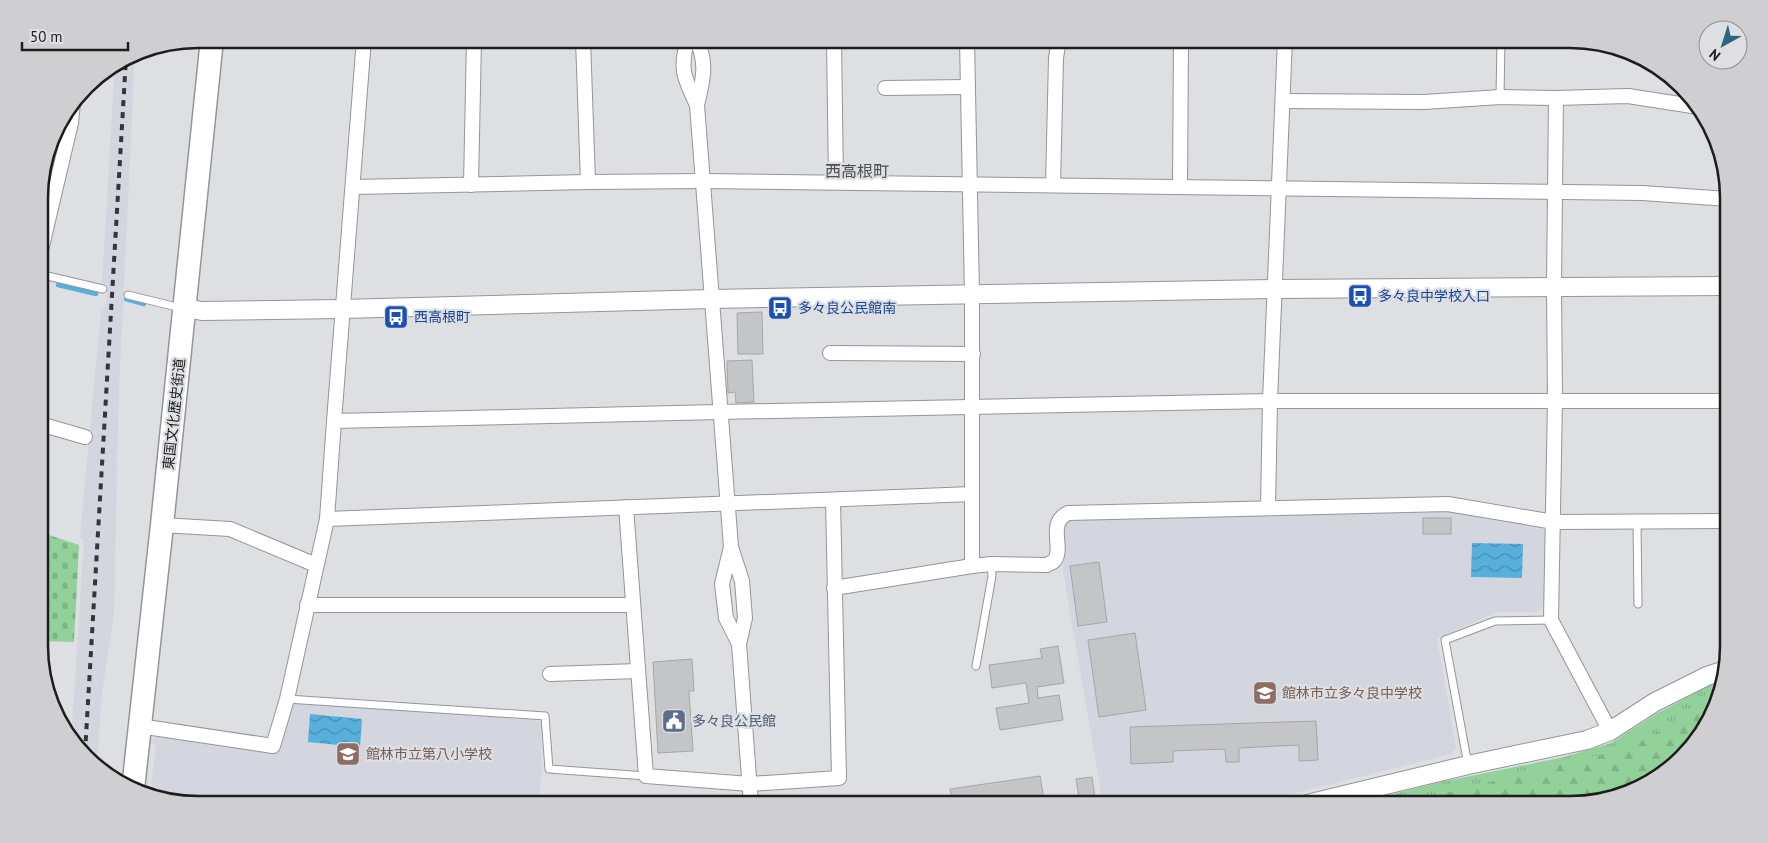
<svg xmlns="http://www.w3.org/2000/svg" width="1768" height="843" font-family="'PT Sans','Noto Sans JP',sans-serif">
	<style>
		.built { fill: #d3d5df }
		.grass { fill: url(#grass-tufts) }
		.forest { fill: url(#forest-firs) }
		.cemetery { fill: url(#cemetery-stones) }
		.water { fill: url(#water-waves) }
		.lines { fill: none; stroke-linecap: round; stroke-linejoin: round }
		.stream { stroke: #57afdc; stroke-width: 4.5 }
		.building { fill: #c4c5c7; stroke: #a6a6a9 }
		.service-casing { stroke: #949597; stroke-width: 9 }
		.minor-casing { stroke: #949597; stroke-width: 16 }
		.tertiary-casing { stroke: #949597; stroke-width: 20 }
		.trunk-casing { stroke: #949597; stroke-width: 25 }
		.service { stroke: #fff; stroke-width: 7 }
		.minor { stroke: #fff; stroke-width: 14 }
		.tertiary { stroke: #fff; stroke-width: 18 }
		.trunk { stroke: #fff; stroke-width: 22 }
		.rail { stroke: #353637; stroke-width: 4; stroke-dasharray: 6 6; stroke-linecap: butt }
		.labels { text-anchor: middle; stroke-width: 4.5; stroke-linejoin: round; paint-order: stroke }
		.transit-label { font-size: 14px; fill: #164399; stroke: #dedfe2; text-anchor: start }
		.street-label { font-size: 14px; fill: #1d1d1e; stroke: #dedfe2 }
		.education-label { font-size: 14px; fill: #785e54; stroke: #dedfe2; text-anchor: start }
		.service-label { font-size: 14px; fill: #4e5e75; stroke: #dedfe2; text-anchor: start }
		.quarter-label { font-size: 16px; fill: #4f5052; stroke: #dedfe2 }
		.rim { fill: none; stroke: #1d1d1e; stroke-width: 2.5 }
	</style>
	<defs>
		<pattern id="grass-tufts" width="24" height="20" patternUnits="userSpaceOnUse" patternTransform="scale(1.25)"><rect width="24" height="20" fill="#92d29a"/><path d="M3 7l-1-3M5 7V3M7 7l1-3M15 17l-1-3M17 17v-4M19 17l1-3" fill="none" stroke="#7db484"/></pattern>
		<pattern id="forest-firs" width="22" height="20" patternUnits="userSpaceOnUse" patternTransform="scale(1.25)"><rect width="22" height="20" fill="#92d29a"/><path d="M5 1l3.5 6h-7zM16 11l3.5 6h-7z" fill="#7db484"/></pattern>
		<pattern id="cemetery-stones" width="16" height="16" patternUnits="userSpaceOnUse" patternTransform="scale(1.25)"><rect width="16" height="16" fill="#92d29a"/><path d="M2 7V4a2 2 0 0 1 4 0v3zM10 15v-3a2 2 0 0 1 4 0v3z" fill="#7db484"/></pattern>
		<pattern id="water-waves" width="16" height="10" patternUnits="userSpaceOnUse" patternTransform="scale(1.25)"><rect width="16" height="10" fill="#57afdc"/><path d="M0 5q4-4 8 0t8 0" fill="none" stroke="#478eb2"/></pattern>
	</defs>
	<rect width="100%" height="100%" fill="#dedfe2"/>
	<g class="built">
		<path d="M135,52L119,388L114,614L102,693L97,762L71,742L84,540L80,537L101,310L106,307L108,285L102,283L115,64Z"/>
		<path d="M1448,510L1539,525L1546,532L1544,607L1538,612H1498L1437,638L1456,748L1451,754L1251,804H1103L1063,571L1065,527L1070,518Z"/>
		<path d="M296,702L535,720L541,724L542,775L537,804H197L150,795L156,745L151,744L152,740L160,736L278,753L289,707Z"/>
	</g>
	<path class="grass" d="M1723,678L1717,707L1696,743L1659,777L1581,804H1353L1441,782L1564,757L1611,743L1656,714Z"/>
	<path class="forest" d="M1718,700L1717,707L1696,743L1659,777L1581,804H1401L1627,748Z"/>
	<path class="cemetery" d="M40,532L79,545L74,642L40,641Z"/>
	<g class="water">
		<path d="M1472,543L1523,544L1522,578L1471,577Z"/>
		<path d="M310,714L362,719L360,747L308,742Z"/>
	</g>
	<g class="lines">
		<g class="stream">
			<path d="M58,285L96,294"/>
			<path d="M126,299L144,304"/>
		</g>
	</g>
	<g class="building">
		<path d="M762,312L763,354H738L737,313Z"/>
		<path d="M752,360L754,402L736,403L735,392L728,393L727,361Z"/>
		<rect x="1423" y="518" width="28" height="16"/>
		<path d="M1099,562L1107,622L1078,626L1070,566Z"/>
		<path d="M1135,633L1146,710L1099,717L1088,640Z"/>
		<path d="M1058,646L1064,683L1037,687L1038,698L1059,695L1063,720L1000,730L996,708L1029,703L1026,683L992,688L989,665L1042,658L1040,649Z"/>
		<path d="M692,659L694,691H689L693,751L658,753L653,662Z"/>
		<path d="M1316,721L1318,760L1299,761V745L1239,748V762H1226L1225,749L1173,751V762L1131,764L1130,727Z"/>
		<path d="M1040,776L1044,799L1009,804H953L950,789Z"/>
		<path d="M1092,777L1096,804H1080L1076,779Z"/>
	</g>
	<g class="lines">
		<defs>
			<g id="service">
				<path d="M1500,97L1501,39"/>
				<path d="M39,274L103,289"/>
				<path d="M128,295L181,308"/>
				<path d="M1637,522L1638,604"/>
				<path d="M976,666L992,576L991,564"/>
				<path d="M287,699L545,716L549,769L646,776"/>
				<path d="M1468,765L1445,640L1495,621L1551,620"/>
			</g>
			<g id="minor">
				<path d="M364,39L334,421L719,412L1270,401H1729"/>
				<path d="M583,39L588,182"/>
				<path d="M688,39C679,68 684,78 697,105"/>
				<path d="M696,39C708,63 703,80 697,105L731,547L742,581L745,618L739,644L751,804"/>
				<path d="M834,39L836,182"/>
				<path d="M967,39L972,295V566"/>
				<path d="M885,88L968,87"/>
				<path d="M1556,98L1554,286L1555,400L1551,620L1610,731"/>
				<path d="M1283,101L1424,102L1500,97L1556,98L1628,96L1699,107"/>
				<path d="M471,185L474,39"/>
				<path d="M1053,185L1056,58L1059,39"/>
				<path d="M1180,186L1181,39"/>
				<path d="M353,187L588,182L702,181L1642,193L1728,199"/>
				<path d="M39,259L71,123L73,103"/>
				<path d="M830,353L973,354"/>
				<path d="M40,424L85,437"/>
				<path d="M626,507L646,776L750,784L839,778L833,500"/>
				<path d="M1268,508L1270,401L1285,39"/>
				<path d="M327,519L972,494"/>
				<path d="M162,525L230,529L316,565"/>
				<path d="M731,547L722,584L726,618L739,644"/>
				<path d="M834,588L972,566L991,564L1047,565C1049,563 1052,563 1054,561C1065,548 1046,524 1068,513L1448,504L1554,522L1729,521"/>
				<path d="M307,605H633"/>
				<path d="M550,674L638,671"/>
				<path d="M139,726L273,746L287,699L327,519L334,421"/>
			</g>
			<g id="tertiary">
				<path d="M185,308L202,311L342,309L711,299L1275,289L1728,286"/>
				<path d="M1307,804L1468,765L1587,740L1610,731L1655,702L1707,676L1725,670"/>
			</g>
			<path id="trunk" d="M133,789L162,525L212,39"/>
		</defs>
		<use href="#service" class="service-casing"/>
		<use href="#minor" class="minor-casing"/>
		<use href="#tertiary" class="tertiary-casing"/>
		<use href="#trunk" class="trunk-casing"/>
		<use href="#service" class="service"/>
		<use href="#minor" class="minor"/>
		<use href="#tertiary" class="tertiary"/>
		<use href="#trunk" class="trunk"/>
		<path class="rail" d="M85,753L126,58"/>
	</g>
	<defs>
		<symbol id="bus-square" viewBox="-11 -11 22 22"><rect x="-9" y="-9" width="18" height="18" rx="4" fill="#1a4fb4" stroke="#dedfe2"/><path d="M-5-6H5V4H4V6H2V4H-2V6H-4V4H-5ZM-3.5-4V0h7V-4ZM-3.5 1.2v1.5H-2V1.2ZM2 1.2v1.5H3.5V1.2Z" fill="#fff"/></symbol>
		<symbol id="school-square" viewBox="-11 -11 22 22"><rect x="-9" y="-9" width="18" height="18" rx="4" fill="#8d6e63" stroke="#dedfe2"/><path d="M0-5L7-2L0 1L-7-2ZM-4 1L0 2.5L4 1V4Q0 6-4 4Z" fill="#fff"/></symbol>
		<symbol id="civic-square" viewBox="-11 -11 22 22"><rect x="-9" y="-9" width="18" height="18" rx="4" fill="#5c6f8a" stroke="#dedfe2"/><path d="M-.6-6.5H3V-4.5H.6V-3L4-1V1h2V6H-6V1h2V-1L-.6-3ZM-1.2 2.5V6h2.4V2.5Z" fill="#fff"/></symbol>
	</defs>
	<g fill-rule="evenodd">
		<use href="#bus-square" x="1346" y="282" width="28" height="28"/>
		<use href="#bus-square" x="766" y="294" width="28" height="28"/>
		<use href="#bus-square" x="382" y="303" width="28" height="28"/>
		<use href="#school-square" x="1251" y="679" width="28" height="28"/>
		<use href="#civic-square" x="660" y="707" width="28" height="28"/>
		<use href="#school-square" x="334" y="740" width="28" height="28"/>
	</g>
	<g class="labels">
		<g class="transit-label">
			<text x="1378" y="301">多々良中学校入口</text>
			<text x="798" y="313">多々良公民館南</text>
			<text x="414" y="322">西高根町</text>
		</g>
		<g class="street-label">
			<text transform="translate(174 414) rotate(-84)" y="5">東国文化歴史街道</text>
		</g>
		<g class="education-label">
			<text x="1282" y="698">館林市立多々良中学校</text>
			<text x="366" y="759">館林市立第八小学校</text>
		</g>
		<g class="service-label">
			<text x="692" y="726">多々良公民館</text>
		</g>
		<g class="quarter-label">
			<text x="857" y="177">西高根町</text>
		</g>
	</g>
	<path d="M0 0H1768V843H0ZM198 48H1570A150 150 0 0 1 1720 198V646A150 150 0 0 1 1570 796H198A150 150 0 0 1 48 646V198A150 150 0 0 1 198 48Z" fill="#cfcfd2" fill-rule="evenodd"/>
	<path class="rim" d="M198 48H1570A150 150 0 0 1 1720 198V646A150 150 0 0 1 1570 796H198A150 150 0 0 1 48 646V198A150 150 0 0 1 198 48Z"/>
	<g transform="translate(1723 45) rotate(219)"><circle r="24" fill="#dedfe2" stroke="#919194"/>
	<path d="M0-4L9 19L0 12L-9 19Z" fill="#2c637e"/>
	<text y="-8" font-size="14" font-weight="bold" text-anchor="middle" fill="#1d1d1e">N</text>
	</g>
	<path d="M22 42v8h106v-8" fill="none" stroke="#1d1d1e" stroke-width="2.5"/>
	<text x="30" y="42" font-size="15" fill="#1d1d1e" stroke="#dedfe2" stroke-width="4" paint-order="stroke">50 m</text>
</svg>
